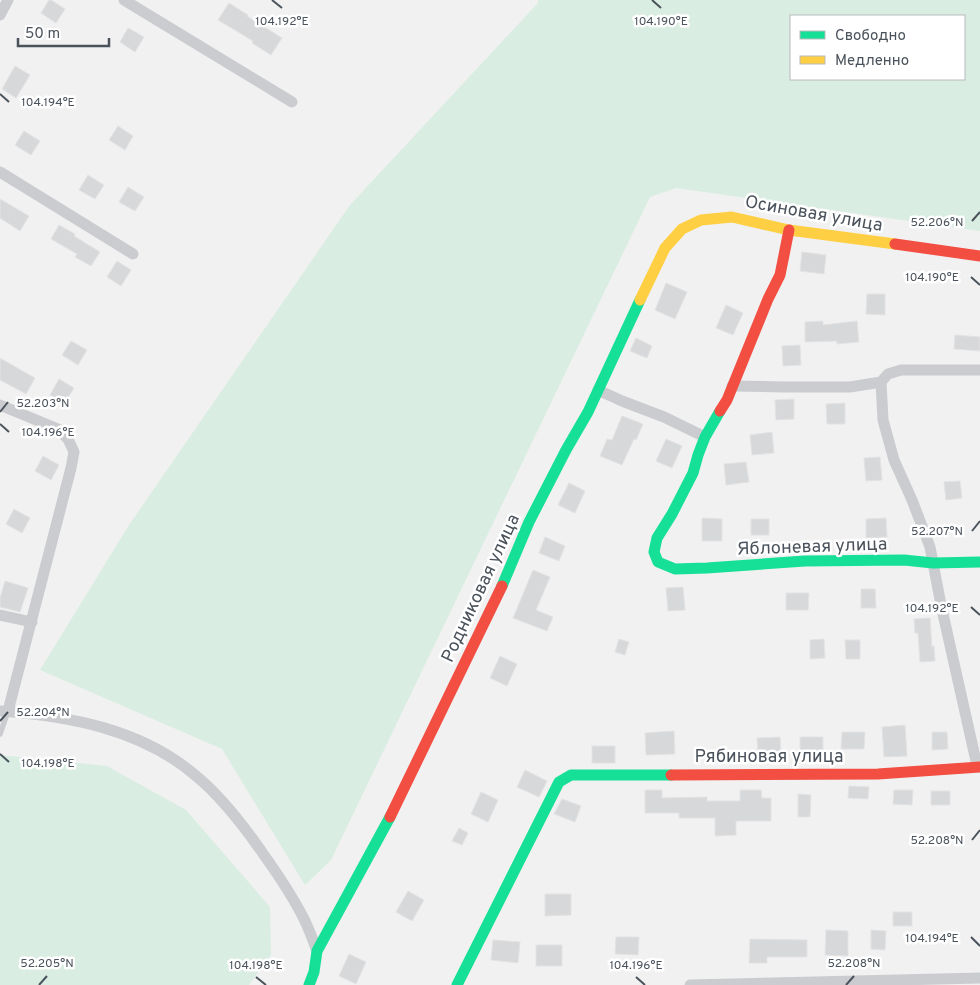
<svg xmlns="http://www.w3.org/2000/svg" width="980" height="985" font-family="Overpass,sans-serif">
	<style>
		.green { fill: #d9ede2; fill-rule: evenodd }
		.building { fill: #d7d8da; stroke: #e3e3e4 }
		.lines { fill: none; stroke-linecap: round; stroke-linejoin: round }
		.lane { stroke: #cbcccf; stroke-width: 5.5 }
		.street { stroke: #cbcccf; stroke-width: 11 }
		.fast { stroke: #16e098; stroke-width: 11 }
		.slow { stroke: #ffcf43; stroke-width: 11 }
		.jam { stroke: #f24e42; stroke-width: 11 }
		.ticks { fill: none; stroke: #4a525b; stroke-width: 2 }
		.labels { text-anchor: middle; stroke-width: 5; stroke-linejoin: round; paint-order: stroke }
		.street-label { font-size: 18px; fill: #4a525b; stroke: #fff }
		.ticks-label { font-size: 12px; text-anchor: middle; fill: #4a525b; stroke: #fff; stroke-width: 5; stroke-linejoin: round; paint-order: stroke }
	</style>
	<rect width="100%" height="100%" fill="#f1f1f1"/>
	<g class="green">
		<path d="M538,0H980V231L676,188L650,197L331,860L305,885L222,749L40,670L129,525L350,205L538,3ZM964,16V79H791V16Z"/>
		<path d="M0,755L107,766L186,810L270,907L271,955L249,985H0Z"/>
	</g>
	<g class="building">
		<path d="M49,0H51L65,9L56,23L41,13Z"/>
		<path d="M229,3L248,15L247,16L282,38L271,55L252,43L253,41L218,20Z"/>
		<path d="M128,28L144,37L135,52L120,42Z"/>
		<path d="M15,66L30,75L16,98L2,89Z"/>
		<path d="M118,126L133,136L125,150L109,140Z"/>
		<path d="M24,131L40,141L31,155L15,145Z"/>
		<path d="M88,175L104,185L95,199L79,190Z"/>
		<path d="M128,187L144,197L135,211L119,202Z"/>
		<path d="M0,199L29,216L20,231L0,218Z"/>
		<path d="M59,225L75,234L74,236L100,252L91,266L75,257L77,254L51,239Z"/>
		<path d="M802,252L826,255L824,274L800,271Z"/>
		<path d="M117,261L131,270L121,286L107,277Z"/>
		<path d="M666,283L687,292L675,319L655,310Z"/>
		<path d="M867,294H885V315L866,314Z"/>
		<path d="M726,305L743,313L733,335L716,328Z"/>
		<path d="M823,321V325L857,321L859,342L837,344V341L805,342V322Z"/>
		<path d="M955,335L980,337V351L954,349Z"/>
		<path d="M636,338L652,346L647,358L630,351Z"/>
		<path d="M71,341L87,350L78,365L62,355Z"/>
		<path d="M800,345L801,365L783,366L782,346Z"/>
		<path d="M0,358L35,378L26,394L0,380Z"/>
		<path d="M59,379L74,388L64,404L50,395Z"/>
		<path d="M794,399V419L776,420L775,400Z"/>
		<path d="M845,403V424H827L826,404Z"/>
		<path d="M622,416L643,424L636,440L634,439L622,465L600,456L607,439L612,440Z"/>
		<path d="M772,432L774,453L752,455L750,435Z"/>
		<path d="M666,439L682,446L672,468L656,461Z"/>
		<path d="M43,456L59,465L51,480L35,471Z"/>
		<path d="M880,457L882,480L866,481L864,458Z"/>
		<path d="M746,462L749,482L726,485L724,464Z"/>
		<path d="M960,481L962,498L946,500L944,482Z"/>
		<path d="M569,483L585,491L575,513L558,505Z"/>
		<path d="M14,509L30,518L22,533L6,524Z"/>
		<path d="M702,518L722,519V541H702Z"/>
		<path d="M886,518L887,537L866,538V519Z"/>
		<rect x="751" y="519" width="18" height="16"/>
		<path d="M545,537L565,546L559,561L539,553Z"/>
		<path d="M533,570L550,577L536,610L553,617L547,631L513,618Z"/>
		<path d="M5,581L28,588L20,612L0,607V598Z"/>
		<path d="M683,587L685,610L668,611L666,588Z"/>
		<path d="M861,589H875L876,608H861Z"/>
		<path d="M786,593H809L808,610H786Z"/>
		<path d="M930,618L932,647L934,646L935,661L920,662L918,633H915L914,619Z"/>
		<path d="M619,639L629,642L625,655L615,652Z"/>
		<path d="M824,639L825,658L810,659V640Z"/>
		<path d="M845,640H860V659H846Z"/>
		<path d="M500,656L517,664L507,686L490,678Z"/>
		<path d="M905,725L907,756L884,757L882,727Z"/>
		<path d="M674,731L675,754L646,755L645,733Z"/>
		<path d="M842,732H865L864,749H841Z"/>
		<path d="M932,732H947L948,749L932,750Z"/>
		<path d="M780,737L781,754L758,755L757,738Z"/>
		<rect x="800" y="737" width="23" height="17"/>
		<rect x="592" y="746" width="23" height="17"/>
		<path d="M525,770L547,781L539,797L517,787Z"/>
		<path d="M849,786L869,787L868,799L848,798Z"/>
		<path d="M645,790H662V798L707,797V801H740V790H761L762,798H771V821H736V835L715,836V818H679V813H645Z"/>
		<path d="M894,790H913L912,805L893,804Z"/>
		<rect x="931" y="791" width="19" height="14"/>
		<path d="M481,792L498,800L488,822L471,814Z"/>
		<path d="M798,794L811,795L810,817H798Z"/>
		<path d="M562,799L581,806L575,822L554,814Z"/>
		<path d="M459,828L468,833L462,845L452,841Z"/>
		<path d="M408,891L424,900L412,921L396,912Z"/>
		<path d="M545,894H571V915L545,916Z"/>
		<rect x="893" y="912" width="19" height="14"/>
		<path d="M826,930L848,931V956L825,955Z"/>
		<path d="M871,930L886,931L885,950L871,949Z"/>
		<path d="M616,937H639L638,955L615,954Z"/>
		<path d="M750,939L807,940V957H767V963H749Z"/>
		<path d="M493,940L520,942L518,963L491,960Z"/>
		<rect x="536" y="945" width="26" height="21"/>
		<path d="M349,954L366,962L356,984L339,976Z"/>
	</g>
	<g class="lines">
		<path class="lane" d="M0,734L8,711"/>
		<g class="street">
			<path d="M124,0L292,102"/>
			<path d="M0,15L8,0"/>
			<path d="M0,172L133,254"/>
			<path d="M881,382L883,420L894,460L912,500L930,547L941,605L976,761L980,766"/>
			<path d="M732,386L784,387H850L881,382L888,374L901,370H980"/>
			<path d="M598,390L622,401L664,417L705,437"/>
			<path d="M0,405L58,429L68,439L74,452L71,468L8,711"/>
			<path d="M0,615L32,622"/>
			<path d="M0,711C69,716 141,729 195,775C222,797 244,826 264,855C279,876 293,897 304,919C309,929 313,940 317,951"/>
			<path d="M690,985L980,978"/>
		</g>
		<g class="fast">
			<path d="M720,411L705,437L698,455L693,473L672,514L657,538L654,552L658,562L675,569L707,568L805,561L904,560L933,563L980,562"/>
			<path d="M502,586L529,522L566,450L588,412L640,300"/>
			<path d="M309,985L314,972L317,951L390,817"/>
			<path d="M457,985L559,782L571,775H671"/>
		</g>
		<path class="slow" d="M640,300L665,248L682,229L701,220L732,217L789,230L895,244"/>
		<g class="jam">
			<path d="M895,244L980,256"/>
			<path d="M720,411L727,400L768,299L780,275L789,230"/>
			<path d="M671,775L878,774L980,767"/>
			<path d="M390,817L502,586"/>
		</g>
	</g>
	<path class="ticks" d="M272,0L282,8M652,0L661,8M0,94L9,102M972,221L980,212M971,277L980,285M0,412L8,402M0,424L9,432M972,531L980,521M971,607L980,615M0,721L8,712M0,754L9,762M972,840L980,830M971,937L980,946M256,977L266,985M636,977L645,985M39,985L47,976M846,985L854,976"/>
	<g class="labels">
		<g class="street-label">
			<text transform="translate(814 213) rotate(10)" y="6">Осиновая улица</text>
			<text transform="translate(812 546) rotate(-2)" y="6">Яблоневая улица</text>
			<text transform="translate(480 588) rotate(-65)" y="6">Родниковая улица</text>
			<text x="769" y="762">Рябиновая улица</text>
		</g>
	</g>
	<g class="ticks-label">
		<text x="282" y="25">104.192°E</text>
		<text x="661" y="25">104.190°E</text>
		<text x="48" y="106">104.194°E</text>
		<text x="937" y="226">52.206°N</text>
		<text x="932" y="281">104.190°E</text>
		<text x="43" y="407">52.203°N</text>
		<text x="48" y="436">104.196°E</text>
		<text x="937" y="535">52.207°N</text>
		<text x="932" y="612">104.192°E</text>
		<text x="43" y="716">52.204°N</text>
		<text x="48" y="767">104.198°E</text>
		<text x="937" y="844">52.208°N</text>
		<text x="932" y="942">104.194°E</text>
		<text x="47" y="967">52.205°N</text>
		<text x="854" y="967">52.208°N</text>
		<text x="256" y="969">104.198°E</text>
		<text x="636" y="969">104.196°E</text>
	</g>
	<rect x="790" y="15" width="175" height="65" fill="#ffffff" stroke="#b7babd"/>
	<rect x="800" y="31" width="25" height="8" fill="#16e098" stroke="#b7babd"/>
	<text x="835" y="40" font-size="15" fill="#4a525b">Свободно</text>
	<rect x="800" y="56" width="25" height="8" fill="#ffcf43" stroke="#b7babd"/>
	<text x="835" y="65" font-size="15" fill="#4a525b">Медленно</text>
	<path d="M18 38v8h91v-8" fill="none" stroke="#4a525b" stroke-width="2.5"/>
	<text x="25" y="38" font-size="15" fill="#4a525b" stroke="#ffffff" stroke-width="4" paint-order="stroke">50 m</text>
</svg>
